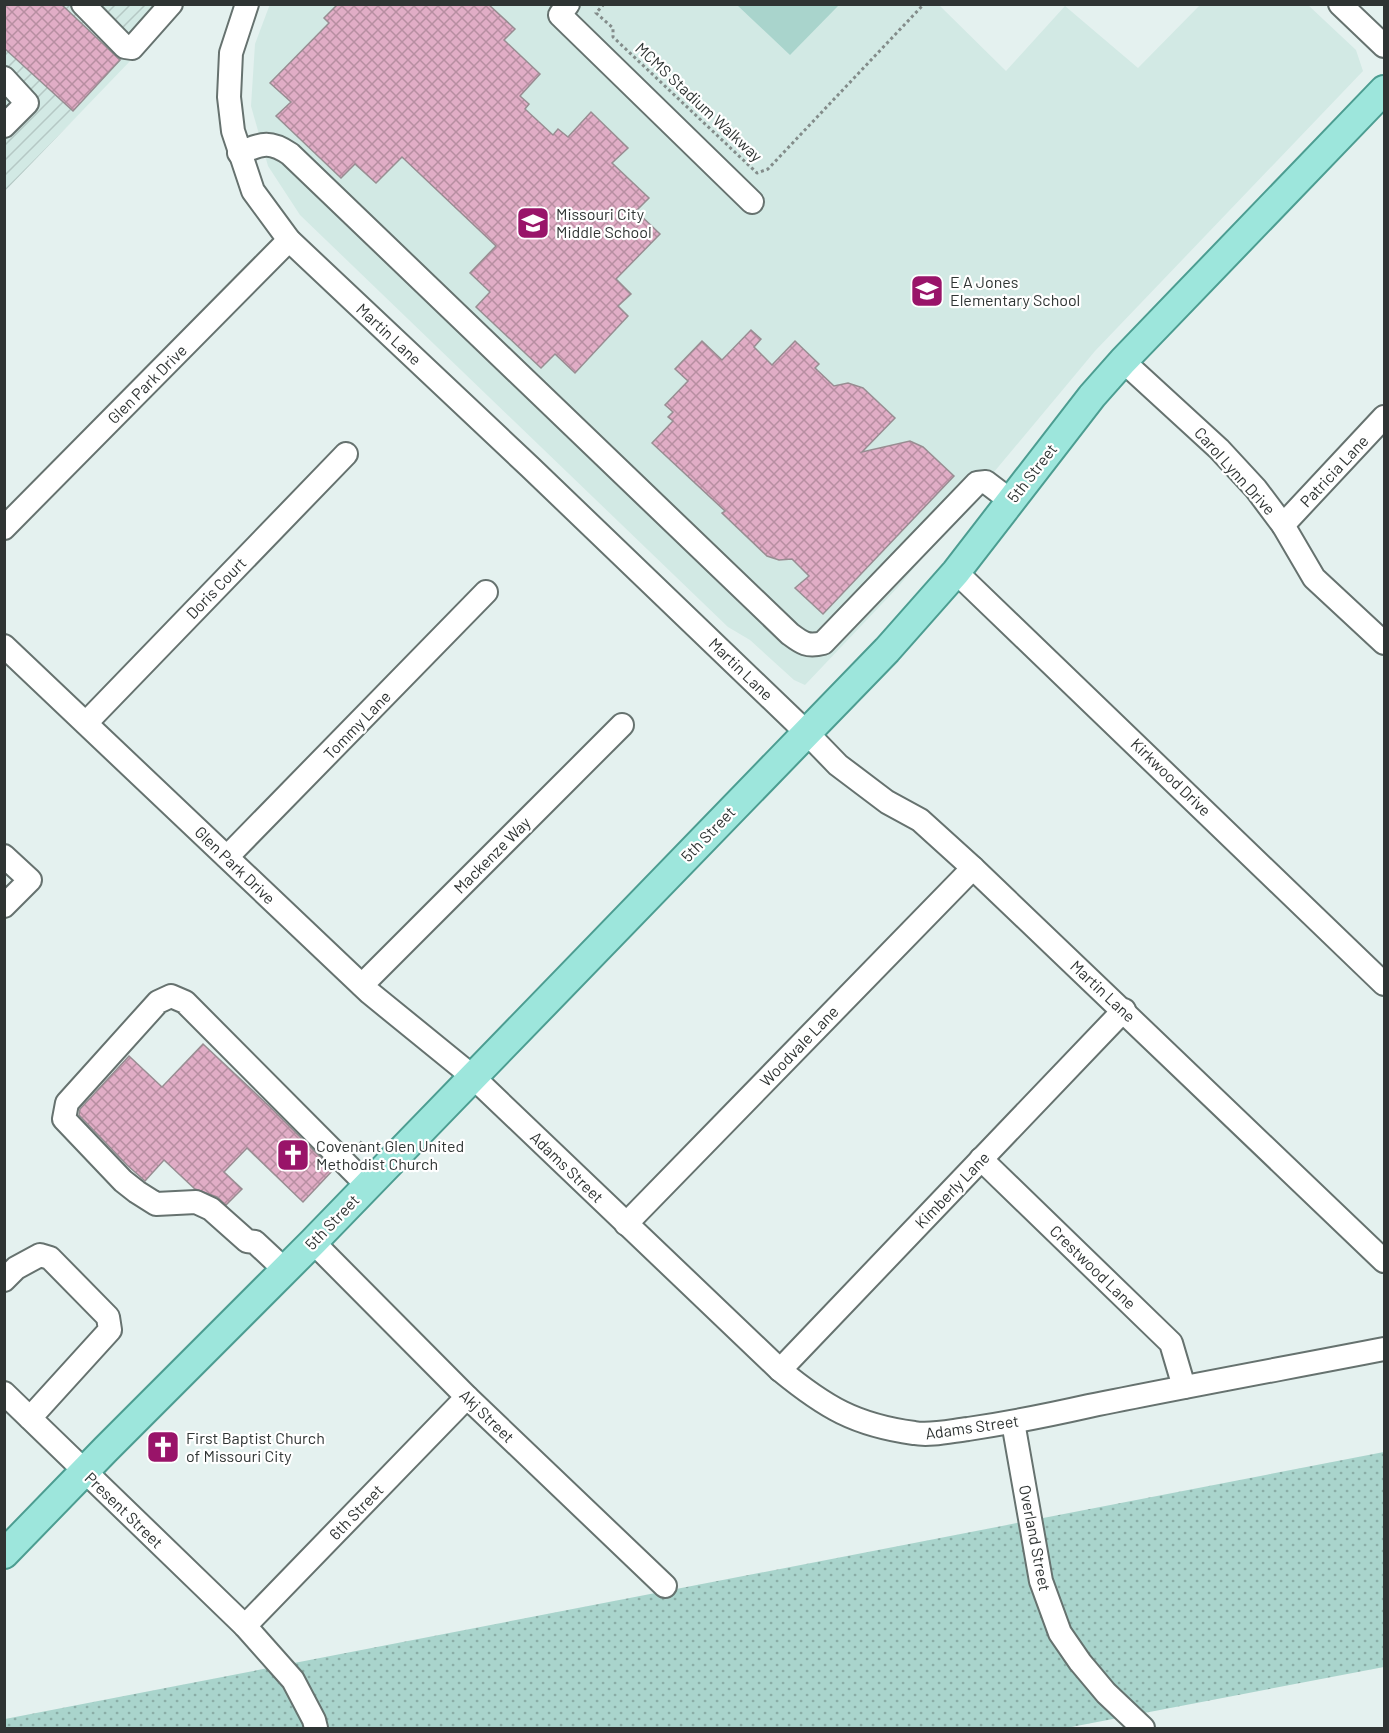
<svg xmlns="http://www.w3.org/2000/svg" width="1389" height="1733" font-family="Barlow,sans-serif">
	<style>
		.built { fill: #d2e9e4 }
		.industrial { fill: url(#industrial-furrows) }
		.grass { fill: url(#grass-dots) }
		.park { fill: #a9d4cc }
		.building { fill: url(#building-cross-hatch); stroke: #988d92; stroke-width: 1.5 }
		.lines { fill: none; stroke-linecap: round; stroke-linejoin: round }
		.minor-casing { stroke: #66726f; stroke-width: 26 }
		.major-casing { stroke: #4c9d91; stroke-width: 32 }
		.path { stroke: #838c8a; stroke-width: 3; stroke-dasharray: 3 3; stroke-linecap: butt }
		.minor { stroke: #fff; stroke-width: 22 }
		.major { stroke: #9de6dc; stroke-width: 28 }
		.labels { text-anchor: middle; stroke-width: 4.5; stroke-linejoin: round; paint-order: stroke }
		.street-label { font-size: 16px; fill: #2f3433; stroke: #fff }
		.poi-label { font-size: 16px; fill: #2f3433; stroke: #fff; text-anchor: start }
	</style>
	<defs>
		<pattern id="industrial-furrows" width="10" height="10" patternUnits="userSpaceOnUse" patternTransform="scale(1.5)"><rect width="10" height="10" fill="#d2e9e4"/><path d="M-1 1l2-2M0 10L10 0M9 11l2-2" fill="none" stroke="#b5c8c4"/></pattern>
		<pattern id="grass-dots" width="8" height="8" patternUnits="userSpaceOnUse" patternTransform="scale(1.5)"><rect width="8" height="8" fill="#a9d4cc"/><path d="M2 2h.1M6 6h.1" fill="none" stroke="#8aada6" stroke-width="1.8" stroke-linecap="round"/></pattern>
		<pattern id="building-cross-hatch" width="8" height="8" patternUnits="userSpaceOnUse" patternTransform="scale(1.5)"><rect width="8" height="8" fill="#e1adc6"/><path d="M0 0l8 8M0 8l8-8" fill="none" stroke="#b78ea1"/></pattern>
	</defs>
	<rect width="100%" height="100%" fill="#e4f1ef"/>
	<path class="built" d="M270,4L939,5L1006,71L1065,6L1138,68L1200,5H1308L1356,50L1363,71L1095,351L898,587L805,685L794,680L750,640L728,627L300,215L268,166L251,106L255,44Z"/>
	<path class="industrial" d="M5,5H184L5,191Z"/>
	<path class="grass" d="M1384,1452V1667L1066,1728H5V1719Z"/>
	<path class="park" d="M737,5H839L790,55Z"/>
	<g class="building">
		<path d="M4,4H61L120,60L73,111L4,48Z"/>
		<path d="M338,4H488L515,29L504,40L540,74L520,96L529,104L525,109L553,135L558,129L568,137L591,112L628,148L612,163L649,198L636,211L660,234L616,279L631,294L618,306L628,316L575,373L555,354L541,368L476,307L490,292L470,273L496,246L402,157L376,183L355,164L341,178L276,116L291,102L270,83L329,23L324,18Z"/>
		<path d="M751,330L761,339L754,347L772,365L795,341L819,364L815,368L834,386L848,383L863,388L895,418L862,452L910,441L923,447L954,476L823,614L795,588L809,576L792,559L779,560L767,556L722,513L725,511L652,443L673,421L668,417L673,412L665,405L688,381L675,369L702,341L722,360Z"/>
		<path d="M203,1044L269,1106L333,1170L303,1202L247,1148L224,1172L242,1189L226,1205L217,1197L195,1189L164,1160L145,1181L127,1165L79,1115L80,1109L129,1056L162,1087Z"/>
	</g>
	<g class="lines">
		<defs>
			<g id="minor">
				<path d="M83,4L125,47L132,48L171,4"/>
				<path d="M247,4L231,53L229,97L233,131L253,191L289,240L530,467L807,733L838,765L887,802L920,820L973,868L1384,1261"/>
				<path d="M568,4L560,15L752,202"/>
				<path d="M1340,4L1384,46"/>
				<path d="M4,78L27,103L4,126"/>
				<path d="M239,153C262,144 269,140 290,154L790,634C802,643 807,647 823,643L977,483L986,482L1011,501"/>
				<path d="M1123,361L1219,449L1256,489L1283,525L1314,578L1384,643"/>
				<path d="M1283,525L1384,417"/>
				<path d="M4,528L289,240"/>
				<path d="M956,572L1384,984"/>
				<path d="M4,646L370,993L472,1076L780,1370C825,1407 855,1425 914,1433C930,1436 951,1431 968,1429C1009,1423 1049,1415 1089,1406C1187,1386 1286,1368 1384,1349"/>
				<path d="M86,723L346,454"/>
				<path d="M4,856L30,880L4,906"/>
				<path d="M227,857L486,592"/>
				<path d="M362,985L622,725"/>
				<path d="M981,1159L1171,1343L1184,1387"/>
				<path d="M626,1224L973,868"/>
				<path d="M313,1242L467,1397L665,1586"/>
				<path d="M285,1270L255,1242L247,1241L211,1209L196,1202L156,1204L137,1192L123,1181L64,1119L67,1103L158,1002L171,996L185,1002L367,1185"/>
				<path d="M4,1280L16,1268L40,1255L50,1258L108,1317L110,1330L30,1418"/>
				<path d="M780,1370L1124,1010"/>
				<path d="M4,1393L245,1626L293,1680L314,1720L316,1728"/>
				<path d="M1013,1422L1041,1581L1060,1633L1080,1662L1106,1693L1143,1728"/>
				<path d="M245,1626L467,1397"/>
			</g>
			<path id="major" d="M4,1554L106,1449L313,1242L887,650L956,572L1092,396L1123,361L1384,90"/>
		</defs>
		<use href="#minor" class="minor-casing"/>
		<use href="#major" class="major-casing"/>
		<g class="path">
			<path d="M604,4L596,13L613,28V37L757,173L768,169L924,4"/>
			<path d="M357,1149L362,1141"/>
		</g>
		<use href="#minor" class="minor"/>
		<use href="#major" class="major"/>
	</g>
	<defs>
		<symbol id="school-square" viewBox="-11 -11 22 22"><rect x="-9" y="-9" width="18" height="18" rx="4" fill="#991469" stroke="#fff"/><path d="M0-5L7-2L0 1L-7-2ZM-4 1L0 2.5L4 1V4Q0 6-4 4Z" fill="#fff"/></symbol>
		<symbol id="church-square" viewBox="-11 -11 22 22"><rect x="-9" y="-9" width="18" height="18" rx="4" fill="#991469" stroke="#fff"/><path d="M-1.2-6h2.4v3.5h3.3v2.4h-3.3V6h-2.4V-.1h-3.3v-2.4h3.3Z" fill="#fff"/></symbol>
	</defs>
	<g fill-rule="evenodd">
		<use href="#school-square" x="514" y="204" width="38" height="38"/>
		<use href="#school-square" x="908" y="272" width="38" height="38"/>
		<use href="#church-square" x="274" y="1136" width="38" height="38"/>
		<use href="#church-square" x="144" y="1428" width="38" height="38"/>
	</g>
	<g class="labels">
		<g class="street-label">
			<text transform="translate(699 102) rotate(43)" y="6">MCMS Stadium Walkway</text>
			<text transform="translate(389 334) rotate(43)" y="6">Martin Lane</text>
			<text transform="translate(147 384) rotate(-45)" y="6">Glen Park Drive</text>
			<text transform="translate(1235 471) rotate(48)" y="6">Carol Lynn Drive</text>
			<text transform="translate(1334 471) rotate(-47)" y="6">Patricia Lane</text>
			<text transform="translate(1032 473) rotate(-52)" y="6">5th Street</text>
			<text transform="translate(216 588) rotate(-46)" y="6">Doris Court</text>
			<text transform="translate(741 669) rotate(44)" y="6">Martin Lane</text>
			<text transform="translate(357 725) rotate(-46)" y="6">Tommy Lane</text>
			<text transform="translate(1171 777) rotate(44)" y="6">Kirkwood Drive</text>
			<text transform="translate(708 834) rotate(-46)" y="6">5th Street</text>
			<text transform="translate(492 855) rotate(-45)" y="6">Mackenze Way</text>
			<text transform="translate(235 865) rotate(44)" y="6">Glen Park Drive</text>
			<text transform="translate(1103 991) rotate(43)" y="6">Martin Lane</text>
			<text transform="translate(799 1046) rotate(-46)" y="6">Woodvale Lane</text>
			<text transform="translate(567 1167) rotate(44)" y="6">Adams Street</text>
			<text transform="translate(952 1190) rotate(-46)" y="6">Kimberly Lane</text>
			<text transform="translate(332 1222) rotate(-46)" y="6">5th Street</text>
			<text transform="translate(1093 1267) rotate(44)" y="6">Crestwood Lane</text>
			<text transform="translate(487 1416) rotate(44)" y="6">Akj Street</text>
			<text transform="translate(972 1427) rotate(-8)" y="6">Adams Street</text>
			<text transform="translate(124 1510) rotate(44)" y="6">Present Street</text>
			<text transform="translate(356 1512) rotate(-46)" y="6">6th Street</text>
			<text transform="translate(1035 1538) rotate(79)" y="6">Overland Street</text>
		</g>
		<g class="poi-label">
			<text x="556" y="220">Missouri City<tspan x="556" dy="18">Middle School</tspan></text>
			<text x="950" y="288">E A Jones<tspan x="950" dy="18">Elementary School</tspan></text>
			<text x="316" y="1152">Covenant Glen United<tspan x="316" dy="18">Methodist Church</tspan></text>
			<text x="186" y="1444">First Baptist Church<tspan x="186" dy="18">of Missouri City</tspan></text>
		</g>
	</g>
	<rect width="1389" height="1733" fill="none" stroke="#2f3433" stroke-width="12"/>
</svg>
